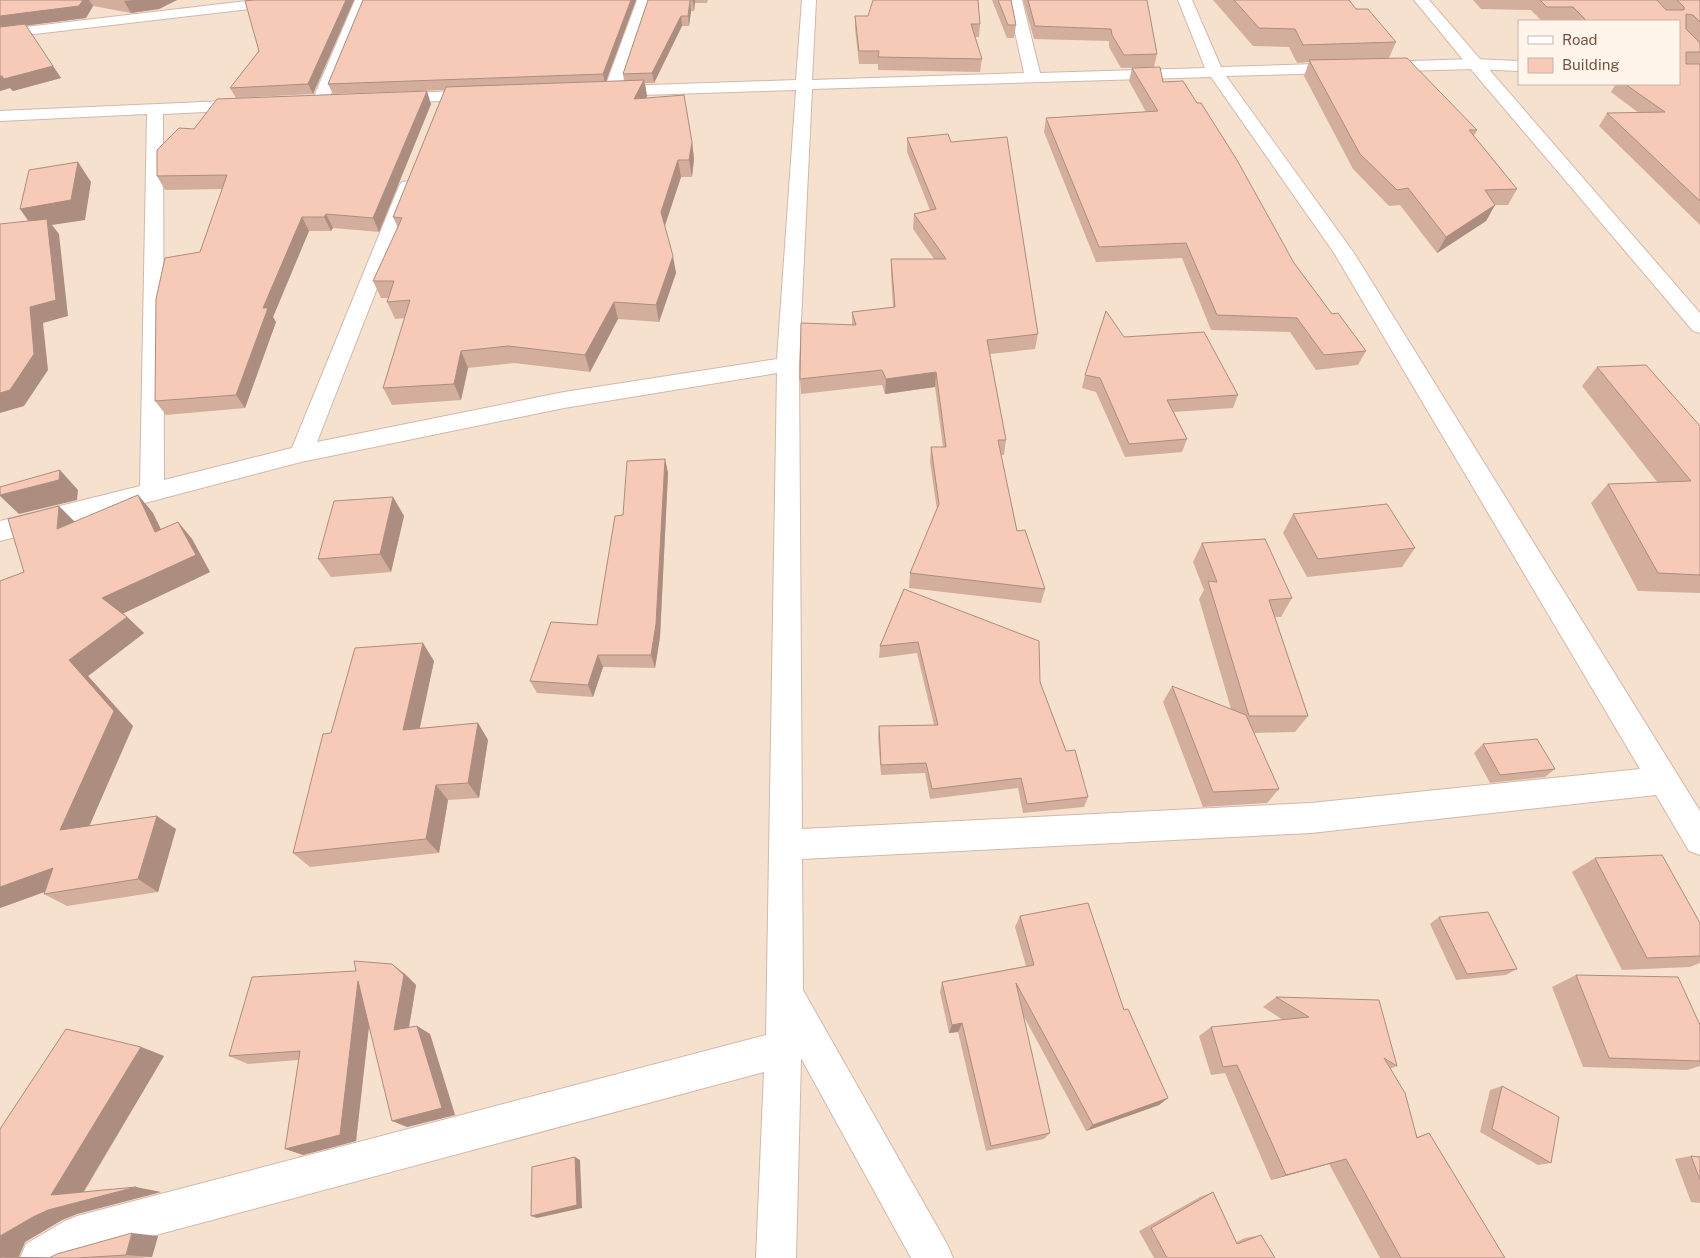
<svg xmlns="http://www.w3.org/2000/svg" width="1700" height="1258" font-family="'Public Sans',sans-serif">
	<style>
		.residential { fill: #f6e1cf; fill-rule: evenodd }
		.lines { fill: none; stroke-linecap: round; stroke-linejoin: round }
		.minor-casing { stroke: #d2b8aa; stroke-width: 2 }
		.tertiary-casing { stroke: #d2b8aa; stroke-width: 2 }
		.minor { fill: #fff; fill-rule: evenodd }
		.tertiary { fill: #fff; fill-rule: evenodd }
		.wall { fill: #d4ae9d }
		.shaded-wall { fill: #ac8d80 }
		.building { fill: #f6cab7; stroke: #ac8d80 }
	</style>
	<rect width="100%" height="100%" fill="#fef0e2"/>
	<path class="residential" d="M0,0H1700V1258H0ZM1519,21H1679V84H1519Z"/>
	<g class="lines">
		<defs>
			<g id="minor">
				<path d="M255,0H299L297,3L292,4L0,38V30Z"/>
				<path d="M355,0H369L328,101L326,104H314L312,101Z"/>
				<path d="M637,0H651L622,86L796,80L802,0H816L812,80L1024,73L1008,0H1022L1040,73L1205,68L1178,0H1192L1221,67L1474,59L1519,61V71L1474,69L1226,76L1354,253L1700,811V855L1689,851L1656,795L1311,833L802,859L803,990L947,1244L953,1258H911L801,1058L796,1258H756L764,1072L85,1254L78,1258H20L26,1244L63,1222L77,1216L766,1035L777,373L564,408L301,462L0,541V521L140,486L147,114L0,121V111L248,100L254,102L256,105L254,108L248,110L163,114L164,480L292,448L399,186L402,182L408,181L414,182L417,186L317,442L564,392L777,359L796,90L612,96L602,94L600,91L605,87ZM1211,77L1334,253L1640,769L1311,803L802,829L799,364L812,89Z"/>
				<path d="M478,90L484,92L486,95L484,98L391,104L385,102L383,99L385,96L391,94Z"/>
			</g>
			<path id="tertiary" d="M1414,0H1429L1700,313V333L1693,331L1469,67Z"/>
		</defs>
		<use href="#minor" class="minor-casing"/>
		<use href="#tertiary" class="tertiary-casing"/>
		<use href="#minor" class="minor"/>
		<use href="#tertiary" class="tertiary"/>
	</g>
	<g class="wall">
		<path d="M0,0H177L159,9L131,13L93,6L86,18L25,25L61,78L13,91L10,88L0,91Z"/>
		<path d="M354,0L313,94L236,98L230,88L259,51Z"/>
		<path d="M363,0H636L606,81H624L623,74L648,0H708L707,3H695L694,11H691L689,26H682L654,83H645L647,96L646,98L692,142L694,159L692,177H681L665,226L676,273L659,322L618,319L590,372L514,363L468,368L461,400L392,405L383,388L405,318L395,319L387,302L388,298H381L373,281L398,228L393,217L445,90L333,94L328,84Z"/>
		<path d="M992,0H1011L1016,25L1014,38H1007Z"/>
		<path d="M1023,0H1147L1157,54L1154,67L1121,68L1109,47V41L1034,39Z"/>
		<path d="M1213,0H1349L1356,9L1396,42L1389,58L1477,130L1474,136L1517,189L1508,205H1495L1486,221L1437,253L1400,205L1389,206L1353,169L1304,76L1309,62L1297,63L1289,47L1253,46Z"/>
		<path d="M1473,0H1700V225L1599,126L1607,113H1639L1611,92L1616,84H1679V21H1568L1566,20H1541L1531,10L1481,9Z"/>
		<path d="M855,16L980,24L979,37H975L982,59L980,72L878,70V64H859L855,29Z"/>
		<path d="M1132,68L1163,82L1294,263L1332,314L1366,351L1358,365L1316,370L1290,332L1211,330L1182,258L1096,262L1044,132L1046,118L1146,112L1129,81Z"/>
		<path d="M431,104L379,232L333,228L331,231H309L273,317L276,322L245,408L166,415L155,401L200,252L222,189L165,190L157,176L194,129Z"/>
		<path d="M907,138L1038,334L1035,349L990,354L1006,440L1004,455H1001L1017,531L1045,589L1041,603L909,588L910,573L937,510L930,462L931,447H943L935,387L885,394L882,385L801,394L800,379L852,325V312L893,308L891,274V259H934L913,229L914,214L930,210L907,152Z"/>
		<path d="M1597,367L1700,426V593L1638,591L1591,503L1608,484L1658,483L1582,386Z"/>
		<path d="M1085,375L1238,395L1233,408L1174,412L1187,439L1182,452L1125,457L1096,392L1082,388Z"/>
		<path d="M665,459L668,473L660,637L655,668L603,667L593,697L537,693L530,681L597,625L623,515Z"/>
		<path d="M138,495L153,513L161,529L178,522L192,539L210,572L123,613L144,633L88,676L133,726L89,825L176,829L158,892L67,906L44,894V892L0,908V581L24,572L75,522Z"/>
		<path d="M393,497L404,516L391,572L331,577L318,559Z"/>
		<path d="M1293,514L1415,548L1402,567L1307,577L1283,533Z"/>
		<path d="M1202,543L1292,598L1281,617H1275L1308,716L1295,732L1254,733L1279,789L1267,803L1203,807L1163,702L1172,686L1231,709L1199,599L1204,590L1193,562Z"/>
		<path d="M904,589L1040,682L1066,751L1088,797L1084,807L1023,813L1018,788L930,799L925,773L881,775L878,737L879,726L934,725L917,653L879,658L880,646Z"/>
		<path d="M434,661L419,728L478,723L488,740L479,798L448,800L439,853L310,867L293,853L331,733Z"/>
		<path d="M1483,744L1555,769L1545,777L1490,783L1474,753Z"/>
		<path d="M1595,858L1700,923V963L1690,967L1622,970L1572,872Z"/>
		<path d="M1020,916L1124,1010L1168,1098L1159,1105L1086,1131L1023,1015L1050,1133L1044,1139L986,1151L958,1032L949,1033L940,992L942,982L1026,966L1015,927Z"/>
		<path d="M1439,917L1517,969L1506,975L1456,980L1430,924Z"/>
		<path d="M405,974L416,985L409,1027L417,1026L430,1034L455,1115L407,1127L369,1024L356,1141L303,1155L298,1060L248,1064L229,1056Z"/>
		<path d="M1576,975L1700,1025V1066L1687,1070L1583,1067L1552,987Z"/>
		<path d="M1276,997L1397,1066L1390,1069L1417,1137L1429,1133L1505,1258H1380L1329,1164L1271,1180L1225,1073L1211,1075L1199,1036L1211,1027L1283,1020L1263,1007Z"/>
		<path d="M141,1047L164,1056L84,1192H161L77,1214L62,1220L25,1242L19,1257L49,1258L158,1236L152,1257L137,1258H0Z"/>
		<path d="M1502,1086L1551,1163L1538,1165L1480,1132L1490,1090Z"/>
		<path d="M1691,1156L1700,1157V1203L1691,1202L1675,1159Z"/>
		<path d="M1213,1192L1236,1242L1245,1238L1261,1235L1275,1258H1154L1139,1231L1200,1197Z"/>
	</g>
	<g class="shaded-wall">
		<path d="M83,0H89L93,6L86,18L0,29V16Z"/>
		<path d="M133,0H177L159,9L131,13L124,1Z"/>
		<path d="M346,0H354L313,94L308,84Z"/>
		<path d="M631,0H636L605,84L603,74Z"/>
		<path d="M693,0H695V3L694,11Z"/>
		<path d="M690,1L691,11L689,26L688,16Z"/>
		<path d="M681,16L682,26L654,83L652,73Z"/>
		<path d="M53,66L61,78L13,91L10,88L0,91V76Z"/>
		<path d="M644,80L647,96L637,115L634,99Z"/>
		<path d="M427,91L431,104L379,232L373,218Z"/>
		<path d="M692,142L694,159L692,177L689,160Z"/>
		<path d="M678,160L681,177L664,228L661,212Z"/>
		<path d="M78,162L91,182L85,220L52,225L59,234L68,316L43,323L48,370L24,406L0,413V393L30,307L34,229L20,209Z"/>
		<path d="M1495,205L1486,221L1437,253L1446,237Z"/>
		<path d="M326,214L333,228L331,231L324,217Z"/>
		<path d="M302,217L309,231L273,317L276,322L245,408L236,395L263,308Z"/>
		<path d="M673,256L676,273L659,322L656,305Z"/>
		<path d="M614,302L618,319L590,372L585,355Z"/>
		<path d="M461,351L468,368L461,400L454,384Z"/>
		<path d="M936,372L935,387L885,394L886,379Z"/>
		<path d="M665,459L668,473L660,637L655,668L651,655Z"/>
		<path d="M60,470L78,490L77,500L19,514L0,496V495Z"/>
		<path d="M138,495L153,513L170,549L155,532Z"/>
		<path d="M393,497L404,516L391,572L380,554Z"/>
		<path d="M59,506L76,523L57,529Z"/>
		<path d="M178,522L192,539L210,572L120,615L102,598Z"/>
		<path d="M127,617L144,633L88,676L133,726L82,843L60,830L69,660Z"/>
		<path d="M423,643L434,661L416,746L403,730Z"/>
		<path d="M598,655L603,667L593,697L588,685Z"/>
		<path d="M478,723L488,740L479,798L468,783Z"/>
		<path d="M436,785L448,800L439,853L426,839Z"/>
		<path d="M157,816L176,829L158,892L138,879Z"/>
		<path d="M53,868L75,881L0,908V887Z"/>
		<path d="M392,964L405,974L416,985L407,1039L394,1030Z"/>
		<path d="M358,981L373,991L356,1141L303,1155L285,1149Z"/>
		<path d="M962,1023L958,1032L949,1033L952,1025Z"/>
		<path d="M417,1026L430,1034L455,1115L407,1127L392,1121Z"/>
		<path d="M141,1047L164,1056L79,1199L51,1195Z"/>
		<path d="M1168,1098L1159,1105L1086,1131L1093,1125Z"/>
		<path d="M575,1157L580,1160L582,1208L537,1218L531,1216Z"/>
		<path d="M1346,1159L1329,1164L1271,1180L1286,1175Z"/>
		<path d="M136,1187L161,1192L77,1214L62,1220L25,1242L18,1258L0,1257V1236L33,1217L48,1210Z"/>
		<path d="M132,1233L158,1236L152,1257L126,1255Z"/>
	</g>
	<g class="building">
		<path d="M0,0H83L79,6L0,16Z"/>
		<path d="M254,0H346L308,84L230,88L259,51L245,1Z"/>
		<path d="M363,0H631L603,74L328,84Z"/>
		<path d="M648,0H693V1H690L688,16H681L652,73L623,74Z"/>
		<path d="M873,0H978L980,24H971L982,59L878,57L879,51H859L855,16H868Z"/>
		<path d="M998,0H1011L1016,25H1008Z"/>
		<path d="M1028,0H1147L1157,54L1124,55L1112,35L1111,29L1035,26Z"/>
		<path d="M1234,0H1349L1356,9H1368L1396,42L1303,45L1295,29L1259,28Z"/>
		<path d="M1540,0H1657L1666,10H1684V7L1677,0H1700V22L1693,15L1686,14V29L1700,43V52H1686V64H1700V201L1607,113L1665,112L1625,84H1679V21H1587L1573,7H1547Z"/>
		<path d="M25,24L53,66L4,79L2,76H0V27Z"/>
		<path d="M1407,58L1477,130H1469L1517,189L1485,190L1495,205L1446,237L1408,188L1397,190L1360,154L1309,60Z"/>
		<path d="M1160,67L1163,82L1183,81L1197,103H1201L1237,160L1294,263L1332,314L1338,313L1366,351L1324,355L1297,318L1217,315L1186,243L1099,247L1046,118L1158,111L1132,68Z"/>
		<path d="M644,80L634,99L684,95L692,142L689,160H678L661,212L673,256L656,305L614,302L585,355L508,346L461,351L454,384L383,388L410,300L387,302L394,281H373L402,218L393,217L446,87Z"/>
		<path d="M427,91L373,218L326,214L324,217H302L263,308H268L236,395L155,401L156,299L165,258L200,252L227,175L157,176V150L179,128L194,129L217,99Z"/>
		<path d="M948,134L951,142L1007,137L1038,334L987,340L1006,440H998L1017,531L1025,530L1045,589L910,573L939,504L931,447H946L936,372L886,379L882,370L800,379L801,323L856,325L852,312L895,307L891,259H946L914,214L936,209L907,138Z"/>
		<path d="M78,162L71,200L20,209L29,170Z"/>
		<path d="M47,219L56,300L30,307L34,354L10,390L0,393V224Z"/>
		<path d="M1106,311L1124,337L1204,332L1238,395L1167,400L1187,439L1129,444L1100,378L1085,375Z"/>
		<path d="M1646,365L1700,426V575L1658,573L1608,484L1691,481L1597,367Z"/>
		<path d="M665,459L656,624L651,655H598L588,685L530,681L551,622L597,625L615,516L623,515L627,461Z"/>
		<path d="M60,470L59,480L0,495V487Z"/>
		<path d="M138,495L155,532L178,522L196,555L102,598L127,617L69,660L114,711L60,830L157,816L138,879L44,894L53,868L0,887V581L24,572L8,519L59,506L57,529Z"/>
		<path d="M393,497L380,554L318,559L334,501Z"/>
		<path d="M1387,504L1415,548L1318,559L1293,514Z"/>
		<path d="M1265,539L1292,598L1269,600L1308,716H1249L1208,581L1217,582L1202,543Z"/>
		<path d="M904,589L1039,641L1040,682L1066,751L1075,750L1088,797L1027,804L1021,778L932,789L926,763L881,765L879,726L938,725L918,642L880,646Z"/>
		<path d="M423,643L403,730L478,723L468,783L436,785L426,839L293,853L323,734L331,733L355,648Z"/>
		<path d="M1172,686L1246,715L1279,789L1213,792Z"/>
		<path d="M1537,739L1555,769L1500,775L1483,744Z"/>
		<path d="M1662,855L1700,923V956L1647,958L1595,858Z"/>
		<path d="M1088,903L1124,1010L1128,1009L1168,1098L1093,1125L1016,983L1050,1133L991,1146L962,1023L952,1025L942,982L1034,965L1020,916Z"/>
		<path d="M1488,912L1517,969L1467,974L1439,917Z"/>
		<path d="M354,961L392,964L404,975L394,1030L417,1026L442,1108L392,1121L358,981L340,1135L285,1149L300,1051L229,1056L252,977L356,971Z"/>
		<path d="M1576,975L1678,977L1700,1025V1061L1609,1058Z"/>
		<path d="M1276,997L1379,1000L1397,1066L1384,1058L1405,1093L1417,1138L1429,1133L1505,1258H1401L1346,1159L1286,1175L1237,1065L1223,1067L1211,1027L1309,1017Z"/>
		<path d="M66,1029L141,1047L51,1195L136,1187L48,1210L33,1217L0,1236V1129Z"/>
		<path d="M1502,1086L1559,1117L1551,1163L1492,1129Z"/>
		<path d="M1691,1156L1700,1157V1180Z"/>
		<path d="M575,1157L577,1205L531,1216L532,1167Z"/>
		<path d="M1213,1192L1237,1244L1261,1235L1275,1258H1167L1151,1228Z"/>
		<path d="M132,1233L126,1255L77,1258H0V1257L49,1258L57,1254Z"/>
	</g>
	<rect x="1518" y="20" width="162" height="65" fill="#fff5ea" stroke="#c9b4a8"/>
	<rect x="1528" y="36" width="25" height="8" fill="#ffffff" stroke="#c9b4a8"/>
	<text x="1562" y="45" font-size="15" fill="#785346">Road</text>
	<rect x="1528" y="58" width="25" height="15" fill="#f6cab7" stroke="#c9b4a8"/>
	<text x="1562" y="70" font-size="15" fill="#785346">Building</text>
</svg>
